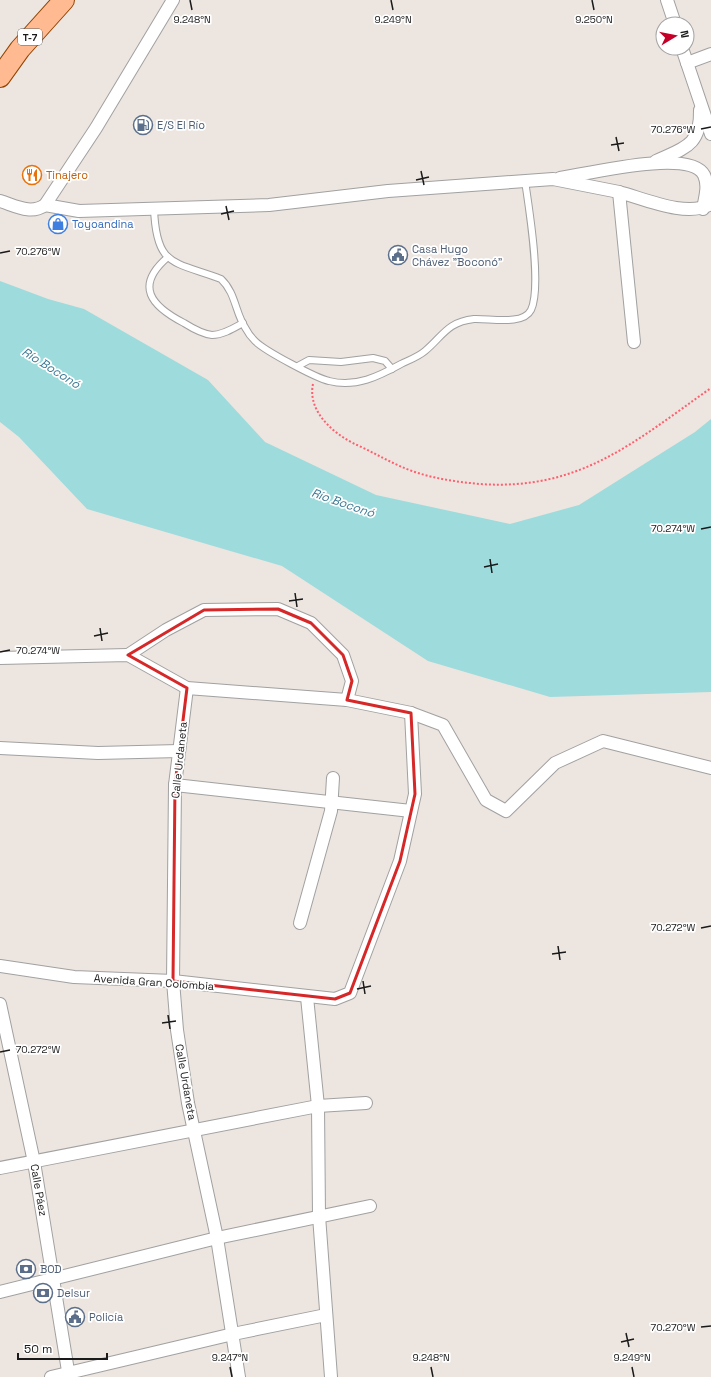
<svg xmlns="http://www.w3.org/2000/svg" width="711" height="1377" font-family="'Space Grotesk',sans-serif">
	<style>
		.water { fill: #9ddbdd }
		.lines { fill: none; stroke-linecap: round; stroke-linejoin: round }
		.lane-casing { stroke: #a1a1a1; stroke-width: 8 }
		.street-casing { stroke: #a1a1a1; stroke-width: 14 }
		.primary-casing { stroke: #914400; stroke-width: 22 }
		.path { stroke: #ff5e6e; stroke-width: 2; stroke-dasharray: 2 2; stroke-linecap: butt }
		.lane { stroke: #fff; stroke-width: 6 }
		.street { stroke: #fff; stroke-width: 12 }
		.primary { stroke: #ffba92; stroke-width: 20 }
		.marked { fill: none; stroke: #d62828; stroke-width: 3; stroke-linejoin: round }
		.ticks { fill: none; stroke: #1a1a1a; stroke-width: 1.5 }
		.labels { text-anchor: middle; stroke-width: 3.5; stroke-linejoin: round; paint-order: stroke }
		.shield { fill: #fff; stroke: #5f5f5f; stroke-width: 1 }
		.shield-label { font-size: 10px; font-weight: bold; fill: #1a1a1a }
		.service-label { font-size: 11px; fill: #4e5e75; stroke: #fff; text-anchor: start }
		.food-label { font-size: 11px; fill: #c56008; stroke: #fff; text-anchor: start }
		.shop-label { font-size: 11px; fill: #366cbe; stroke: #fff; text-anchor: start }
		.street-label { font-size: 11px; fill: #1a1a1a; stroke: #fff }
		.water-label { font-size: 12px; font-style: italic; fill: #3d7a95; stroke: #fff }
		.ticks-label { font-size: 10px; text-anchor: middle; fill: #1a1a1a; stroke: #fff; stroke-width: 3.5; stroke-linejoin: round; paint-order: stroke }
	</style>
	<rect width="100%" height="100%" fill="#ede5df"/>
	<path class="water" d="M0,281L48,299L84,309L208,380L265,442L376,495L510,524L579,505L695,432L711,419V692L550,697L428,661L282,566L87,509L19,437L0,422Z"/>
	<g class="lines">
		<defs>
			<g id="lane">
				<path d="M154,208C156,267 173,261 221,279C236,293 235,313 246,329C248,333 252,338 255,341C265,351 316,378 329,381C356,388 379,376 401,364C409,360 418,357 425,351C443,336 447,322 474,319C489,318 523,326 531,310C542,287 529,208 525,181"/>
				<path d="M168,257C134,286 151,306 184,323C192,328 202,334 212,335C223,335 234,328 243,323"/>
				<path d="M298,366L309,360L341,362L373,358L385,361L392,369"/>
			</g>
			<g id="street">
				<path d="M667,0L675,24"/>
				<path d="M682,48L711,134"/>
				<path d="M687,63L711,54"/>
				<path d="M656,161C684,148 701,146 700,110"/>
				<path d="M560,178C587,174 690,148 704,175C709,186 705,197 703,209"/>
				<path d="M0,201C16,206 31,215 45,205L96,128L173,0"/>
				<path d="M45,205L79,211L269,205L388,191L553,179L619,192"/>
				<path d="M634,342L619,192C645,199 687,218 711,204"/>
				<path d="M128,655L166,630L204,610L278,609L311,623L343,655L352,681L347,700"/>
				<path d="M0,658L128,655L187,688L347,700L411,713L443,725L486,800L506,811L555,763L603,741L711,768"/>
				<path d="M187,688L175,785L173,981L177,1030L188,1103L217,1238L239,1377"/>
				<path d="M0,748L98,753L179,751"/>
				<path d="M175,785L411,811"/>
				<path d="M300,923L331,811L333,778"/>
				<path d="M0,966L74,977L173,981L335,999L350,993L400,861L415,794L411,713"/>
				<path d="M307,997L318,1106L319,1216L331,1377"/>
				<path d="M0,1004L34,1162L69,1377"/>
				<path d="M0,1168L318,1106L366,1103"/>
				<path d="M0,1292L217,1238L370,1206"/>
				<path d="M51,1377L233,1334L326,1315"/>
			</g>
			<path id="primary" d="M0,77L20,49L64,0"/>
		</defs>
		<use href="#lane" class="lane-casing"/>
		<use href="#street" class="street-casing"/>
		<use href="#primary" class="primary-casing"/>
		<path class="path" d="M313,384C307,412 335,435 357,445C377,454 394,465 415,472C436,479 458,482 480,484C580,491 634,442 711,388"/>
		<use href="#lane" class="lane"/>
		<use href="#street" class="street"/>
		<use href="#primary" class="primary"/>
	</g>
	<path class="marked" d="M278,609L311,623L343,655L352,681L347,700L411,713L415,794L400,861L350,993L335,999L173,981L175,785L187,688L128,655L204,610Z"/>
	<path class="ticks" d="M190,0L192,10M391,0L393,10M592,0L594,10M701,129L711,127M616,137L619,151M611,145L624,143M421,171L424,185M416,180L429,177M226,206L229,220M221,214L234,211M0,253L10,251M701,529L711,527M490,559L492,573M484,567L498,564M295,593L297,607M289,601L303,599M100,628L102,641M94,636L108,633M0,652L10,650M701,928L711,926M558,946L560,960M552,954L566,952M363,981L365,994M357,989L371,986M168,1015L170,1029M162,1023L176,1021M0,1052L10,1050M701,1327L711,1326M626,1333L629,1347M621,1342L634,1339M230,1367L232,1377M431,1367L433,1377M632,1367L634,1377"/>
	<defs>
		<symbol id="fuel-ring" viewBox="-11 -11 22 22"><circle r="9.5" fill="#fff" stroke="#5c6f8a" stroke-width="1.5"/><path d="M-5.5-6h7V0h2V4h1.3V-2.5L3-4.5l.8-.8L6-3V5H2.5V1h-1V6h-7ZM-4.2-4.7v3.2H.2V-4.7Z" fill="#5c6f8a"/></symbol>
		<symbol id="restaurant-ring" viewBox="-11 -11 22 22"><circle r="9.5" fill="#fff" stroke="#e8710a" stroke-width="1.5"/><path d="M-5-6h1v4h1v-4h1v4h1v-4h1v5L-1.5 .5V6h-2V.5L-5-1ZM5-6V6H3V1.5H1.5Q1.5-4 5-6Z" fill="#e8710a"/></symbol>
		<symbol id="shop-ring" viewBox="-11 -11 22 22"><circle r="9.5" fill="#fff" stroke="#3f7fe0" stroke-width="1.5"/><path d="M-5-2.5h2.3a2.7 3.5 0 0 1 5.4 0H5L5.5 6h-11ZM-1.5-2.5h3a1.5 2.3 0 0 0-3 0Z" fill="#3f7fe0"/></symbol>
		<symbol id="civic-ring" viewBox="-11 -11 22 22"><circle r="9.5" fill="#fff" stroke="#5c6f8a" stroke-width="1.5"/><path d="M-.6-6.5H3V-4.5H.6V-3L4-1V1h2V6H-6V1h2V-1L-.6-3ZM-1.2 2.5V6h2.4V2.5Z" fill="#5c6f8a"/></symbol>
		<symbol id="bank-ring" viewBox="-11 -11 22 22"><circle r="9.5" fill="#fff" stroke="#5c6f8a" stroke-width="1.5"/><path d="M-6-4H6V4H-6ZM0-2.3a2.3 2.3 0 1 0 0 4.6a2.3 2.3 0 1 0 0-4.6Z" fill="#5c6f8a"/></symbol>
	</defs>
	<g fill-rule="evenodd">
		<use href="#fuel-ring" x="132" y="114" width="22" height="22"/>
		<use href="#restaurant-ring" x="21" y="164" width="22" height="22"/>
		<use href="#shop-ring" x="47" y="213" width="22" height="22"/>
		<use href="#civic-ring" x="387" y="244" width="22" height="22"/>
		<use href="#bank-ring" x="15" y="1258" width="22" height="22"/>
		<use href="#bank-ring" x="32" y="1282" width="22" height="22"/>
		<use href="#civic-ring" x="64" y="1306" width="22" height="22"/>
	</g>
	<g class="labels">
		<rect class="shield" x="18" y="29" width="24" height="16" rx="3"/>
		<g class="shield-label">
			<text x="30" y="41">T-7</text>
		</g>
		<g class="service-label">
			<text x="157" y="129">E/S El Río</text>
			<text x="412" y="253">Casa Hugo<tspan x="412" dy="13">Chávez "Boconó"</tspan></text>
			<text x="40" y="1273">BOD</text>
			<text x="57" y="1297">Delsur</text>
			<text x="89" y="1321">Policía</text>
		</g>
		<g class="food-label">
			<text x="46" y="179">Tinajero</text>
		</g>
		<g class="shop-label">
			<text x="72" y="228">Toyoandina</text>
		</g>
		<g class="street-label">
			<text transform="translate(179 760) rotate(-84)" y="4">Calle Urdaneta</text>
			<text transform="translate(154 982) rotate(4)" y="4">Avenida Gran Colombia</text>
			<text transform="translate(186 1082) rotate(80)" y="4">Calle Urdaneta</text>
			<text transform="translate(39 1190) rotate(80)" y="4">Calle Páez</text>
		</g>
		<g class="water-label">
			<text transform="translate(51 368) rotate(32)" y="4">Río Boconó</text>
			<text transform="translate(343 503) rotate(19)" y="4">Río Boconó</text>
		</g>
	</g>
	<g class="ticks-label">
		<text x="192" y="23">9.248°N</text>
		<text x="393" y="23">9.249°N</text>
		<text x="594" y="23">9.250°N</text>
		<text x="673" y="133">70.276°W</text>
		<text x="38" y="255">70.276°W</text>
		<text x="673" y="532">70.274°W</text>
		<text x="38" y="654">70.274°W</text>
		<text x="673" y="931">70.272°W</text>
		<text x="38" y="1053">70.272°W</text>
		<text x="673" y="1331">70.270°W</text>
		<text x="230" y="1361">9.247°N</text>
		<text x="431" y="1361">9.248°N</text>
		<text x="632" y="1361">9.249°N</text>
	</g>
	<g transform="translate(675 36) rotate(80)"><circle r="19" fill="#ffffff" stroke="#a3a3a3"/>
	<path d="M0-3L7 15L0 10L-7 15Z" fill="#c50028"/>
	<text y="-6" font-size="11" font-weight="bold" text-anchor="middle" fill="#1a1a1a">N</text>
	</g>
	<path d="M18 1353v6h89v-6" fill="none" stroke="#1a1a1a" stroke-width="2"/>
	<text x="24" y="1353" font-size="12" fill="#1a1a1a" stroke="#ffffff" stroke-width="3" paint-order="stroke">50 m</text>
</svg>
